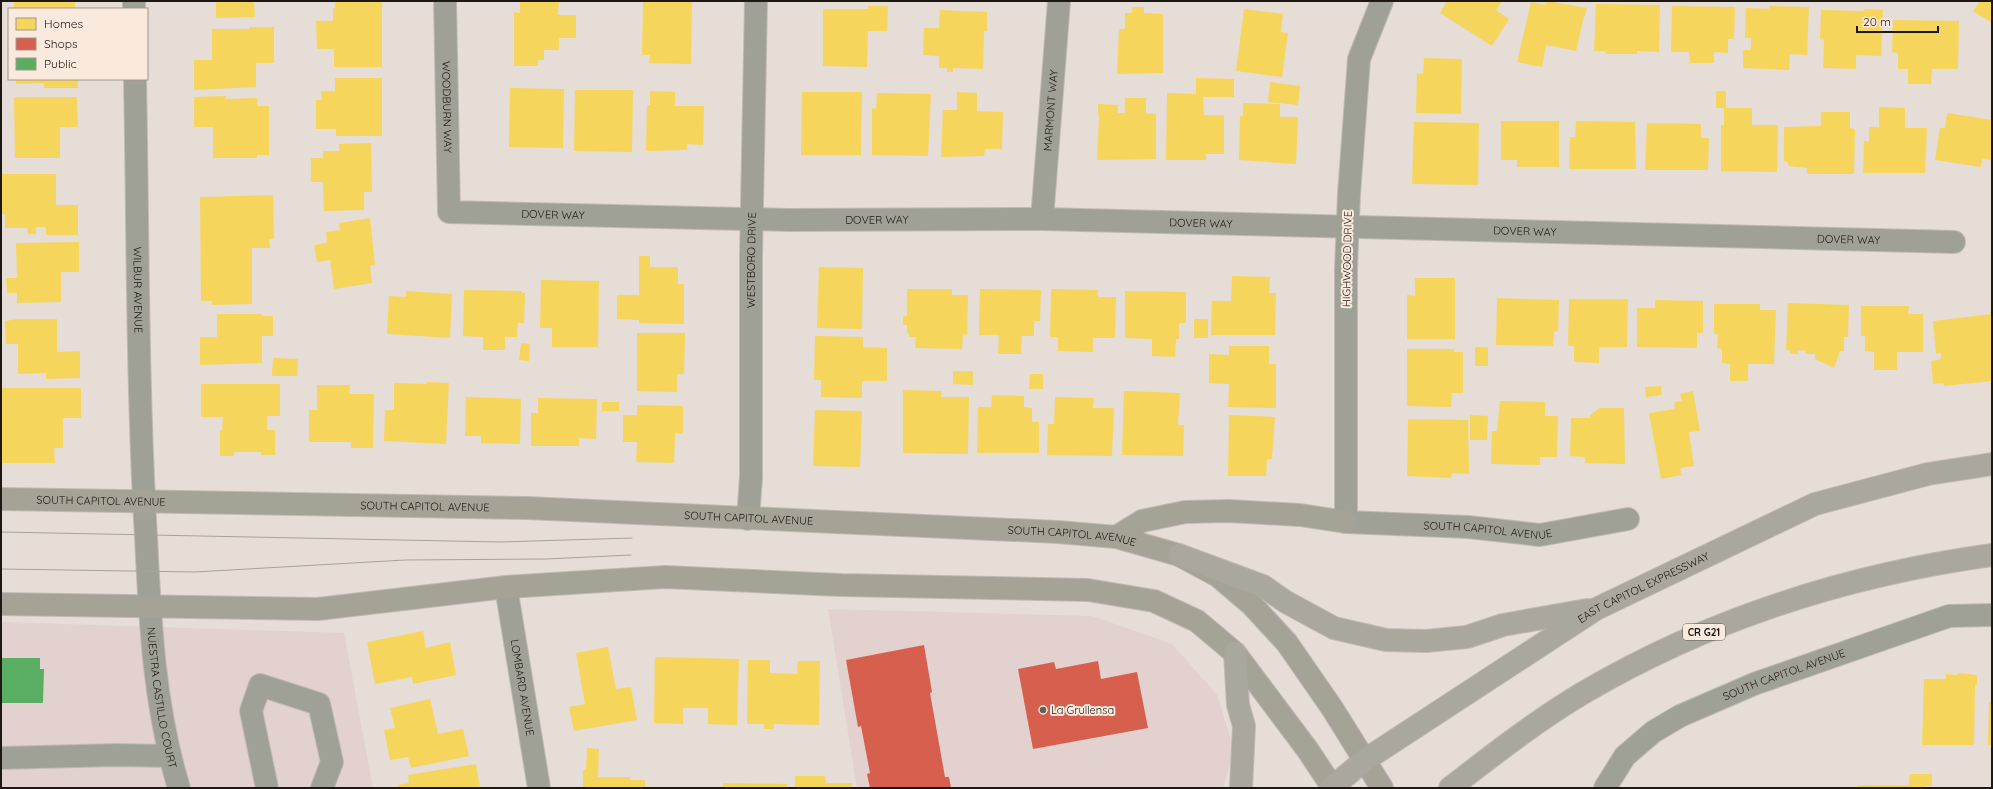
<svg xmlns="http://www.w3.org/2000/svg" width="1993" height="789" font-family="Quicksand,sans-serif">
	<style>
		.commercial { fill: #e3d1cf }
		.homes { fill: #f6d55c }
		.shops { fill: #d6604d }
		.public { fill: #5aae61 }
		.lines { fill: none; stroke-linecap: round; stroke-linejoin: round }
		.minor-casing { stroke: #c0bab5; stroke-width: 24 }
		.major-casing { stroke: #c0bab5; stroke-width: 24 }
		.highway-casing { stroke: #c0bab5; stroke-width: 24 }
		.minor { stroke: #a0a196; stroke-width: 22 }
		.major { stroke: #a5a296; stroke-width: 22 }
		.highway { stroke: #aaa79c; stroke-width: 22 }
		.tram { stroke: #a6a39b; stroke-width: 1 }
		.poi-dot { fill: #645d58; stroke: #fae9dd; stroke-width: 1.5 }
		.labels { text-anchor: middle; stroke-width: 4; stroke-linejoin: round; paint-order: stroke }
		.shield { fill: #fae9dd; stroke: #605750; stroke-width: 1 }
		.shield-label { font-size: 10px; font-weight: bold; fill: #1e1814 }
		.street-label { font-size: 11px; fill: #1e1814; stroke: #fae9dd }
		.poi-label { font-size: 11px; fill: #1e1814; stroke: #fae9dd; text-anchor: start }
	</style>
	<rect width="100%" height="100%" fill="#e6ddd6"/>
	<g class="commercial">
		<path d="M828,609L1092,616L1172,644L1217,695L1234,749L1223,788H857Z"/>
		<path d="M1,622L344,633L373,788H1Z"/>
	</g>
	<g class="homes">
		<rect x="14" y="1" width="61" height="8"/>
		<path d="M216,1H254L255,17L216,18Z"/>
		<path d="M382,1V67H334V49H317L316,21H333V8H335V2Z"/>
		<path d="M520,1H559L558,15H576V38H559V50H544V60H538V66H514V12L520,13Z"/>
		<path d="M643,1H692L691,64L649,63L650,55H642Z"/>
		<path d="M1447,1H1502L1496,10L1509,19L1492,46L1440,13Z"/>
		<path d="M1547,1L1587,8L1585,16H1584L1576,51L1546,45L1542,67L1517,62L1531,2L1546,5Z"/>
		<path d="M1980,1H1992V23L1973,11Z"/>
		<path d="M1596,4L1660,5L1659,52L1637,51V54H1606L1605,51H1594Z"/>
		<path d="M868,6H888L887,31H868L867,67L823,66V9H868Z"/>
		<path d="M1672,6L1735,7L1734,39H1728V53L1714,52V63H1690L1689,52H1671Z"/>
		<path d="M1769,6L1809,7L1807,55L1790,54L1789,70L1743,68V50H1751V38H1745L1746,8L1769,9Z"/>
		<path d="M1132,7H1144V13L1163,14V73L1117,74L1119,29H1125V13H1132Z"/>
		<path d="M1244,9L1283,14L1281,32L1288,33L1282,77L1236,71Z"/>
		<path d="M1864,9L1883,10L1881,56L1856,55V69L1823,68L1824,40L1820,39L1821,10L1864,11Z"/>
		<path d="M940,10L987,12V31H984L983,69L953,68V72H947V68H939V56L923,55L924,28H939Z"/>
		<path d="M1893,20L1959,21L1958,69H1932L1931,84H1908V69H1898V53L1892,52Z"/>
		<path d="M249,27H274V63H256V87L194,90V60H212V29H249Z"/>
		<path d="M1424,58L1462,59L1461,114L1416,113L1417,73L1423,74Z"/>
		<path d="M335,78H382V136H336V129H316V100H322L321,91H335Z"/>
		<path d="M1196,78L1234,79V97H1203L1204,115H1224V154H1206V160H1166L1167,93L1196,94Z"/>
		<path d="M16,79H78V88H44V83L16,84Z"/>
		<path d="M1270,82L1300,86L1298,105L1268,102Z"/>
		<path d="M510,88L564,89L563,148L509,147Z"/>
		<path d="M575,90H633L632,152L574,151Z"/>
		<path d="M650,91L675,92V106H704L703,145L687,144V150L646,151L647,105H650Z"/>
		<path d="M1716,91H1726V108H1752V125H1778L1777,172L1721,171V125H1724V108H1716Z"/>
		<path d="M802,92H862L861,155H801Z"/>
		<path d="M957,92L977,93V111L1003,112L1002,149H985L984,156L941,157L943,110H957Z"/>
		<path d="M877,93L931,94L928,156L872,155V108L876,109Z"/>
		<path d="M226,96V99L257,98V106H269V155H257V158H213V127H194V97Z"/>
		<path d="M14,97H77L78,127H60V158H15Z"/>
		<path d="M1125,98H1146V113L1156,114V159L1097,160L1099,115H1098V104L1118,105V113H1125Z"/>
		<path d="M1243,103L1280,104V117H1298L1296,164L1239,160L1240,116H1243Z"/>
		<path d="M1879,107L1905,108V128H1927L1925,173H1863L1864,141L1869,142V127H1879Z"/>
		<path d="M1821,112H1850V128L1855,129L1854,174H1807V168L1788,166V162L1784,161V127L1821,126Z"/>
		<path d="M1947,113L1992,120V160L1982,159L1981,167L1935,160L1940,128H1945Z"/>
		<path d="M1501,121H1559V167H1517V160H1501Z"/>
		<path d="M1576,121L1635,122L1636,169H1569L1570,137H1575Z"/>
		<path d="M1414,122L1479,123L1478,185L1412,184Z"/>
		<path d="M1647,123L1701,124V138H1709L1708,170H1645Z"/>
		<path d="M371,143L372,192H364V210L324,211L323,182H311V158H323V151H339V144Z"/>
		<path d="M1,174H56V205H78V235H46V227H36V234H28L27,228H5V214H1Z"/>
		<path d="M273,195L274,239H269L270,248H252V304L212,305V301H201L200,197Z"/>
		<path d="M370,218L375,265L370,266L372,283L334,289L330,260L317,262L314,245L327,243L326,232L340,230L339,223Z"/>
		<path d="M79,242V272H61V302L17,303V293H7L6,278H17L16,243Z"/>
		<path d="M639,256H650V267H678V284H684V324L639,323V320L617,319V295H639Z"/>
		<path d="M819,267L863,268L862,329L817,328Z"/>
		<path d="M1232,276L1270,277L1269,293H1276L1275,335H1211L1212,301H1231Z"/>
		<path d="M1415,278H1455V339H1407V295L1415,296Z"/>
		<path d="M541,280L599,281L598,347H552V328H540Z"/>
		<path d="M907,289H952V295H968L967,335L963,334L962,349L915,348L916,337H909V333H907V325H903V316H907Z"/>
		<path d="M980,289L1041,290L1040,321H1034V336H1022L1021,354H998L999,335H979Z"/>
		<path d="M1051,289L1098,290V297H1116L1115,338H1093V352L1058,351V337H1050Z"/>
		<path d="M464,290L522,291V293H525L524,323H518L517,337H505V350H483V337L463,336Z"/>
		<path d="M406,291L452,294L450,338L387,334L389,296L406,297Z"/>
		<path d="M1125,291L1186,292V323H1179V339H1176L1175,357L1152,356V339L1125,338Z"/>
		<path d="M1497,298L1559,300L1558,331L1554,332L1553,346L1496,345Z"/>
		<path d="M1569,299H1628L1627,347H1599V363L1574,362V346H1568Z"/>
		<path d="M1655,300L1703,301V333H1697V348L1637,347V308H1655Z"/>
		<path d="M1788,303L1849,305L1848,337H1844V351H1840L1834,368L1815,359V354H1805L1806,351L1798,350V354H1790V350H1786Z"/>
		<path d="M1714,304H1760V310H1776L1774,364H1748V381H1730V364L1722,363V349L1717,348L1718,334H1714Z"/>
		<path d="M1861,306H1909L1908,314H1923V352H1897V370H1874V352L1865,351V336H1861Z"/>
		<path d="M217,314H262V316H273V336H262V363L200,365V337H217Z"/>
		<path d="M1992,314V381L1944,386L1943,383L1933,384L1931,361L1941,359V353L1936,354L1933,321Z"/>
		<path d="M18,319H57V352L80,351V378L46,379V373L18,374V344H6L5,321Z"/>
		<rect x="1194" y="319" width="14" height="19"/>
		<path d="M637,333H685L684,374H677V392L637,391Z"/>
		<path d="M815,336L863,337V347L887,348V381H862V398L821,397V380H814Z"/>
		<path d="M521,343L530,344L529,361L519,360Z"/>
		<path d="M1229,346H1269V364H1276V408L1228,407L1229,384L1209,383V354L1229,355Z"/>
		<rect x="1475" y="347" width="13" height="19"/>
		<path d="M1407,349H1454V352H1463V393H1452L1451,407L1407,406Z"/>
		<path d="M273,358L298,359L297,376H272Z"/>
		<path d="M953,371H973V385L953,384Z"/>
		<path d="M1030,374H1043V389H1029Z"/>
		<path d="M427,382L449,383L446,444L384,441L385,410H394V383L427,384Z"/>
		<path d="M201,384H280V416H267V430H275V455H261V452H234V456H220V431H222L223,417H201Z"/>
		<path d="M317,385H350L349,394H374L373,448H351V442H309V410H317Z"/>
		<path d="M1661,386L1662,395L1646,397L1645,387Z"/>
		<path d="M1,388H81V418H63V448H54L55,463H1Z"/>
		<path d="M903,390L942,391L941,397H969L968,454L903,453Z"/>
		<path d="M1124,391L1180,393L1178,425H1184L1183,456L1122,455Z"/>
		<path d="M1693,391L1700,431L1689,432L1694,466L1680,468L1682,475L1661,479L1649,413L1675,409L1674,402L1682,401L1680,394Z"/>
		<path d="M992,395L1024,396V407L1032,408V422H1039V453H977L978,407H991Z"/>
		<path d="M466,397L521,399L520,444L481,443V436H465Z"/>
		<path d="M1055,397L1094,398L1093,408H1114L1112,456L1047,455L1048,424H1054Z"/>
		<path d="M538,398L597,399L596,439L579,438V446H531V413H538Z"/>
		<path d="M1500,401L1545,402V416H1558L1557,457H1540V465L1491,464L1492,431H1497Z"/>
		<rect x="602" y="402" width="17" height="9"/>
		<path d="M637,405L683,406V434L675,433L674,463L636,462L637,442H623V415H637Z"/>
		<path d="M1600,408H1624L1625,464L1585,463V457L1570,456L1571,418H1590V415Z"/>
		<path d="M815,410L862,411L860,467L813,466Z"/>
		<path d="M1229,415L1275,417L1272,459H1267L1266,476H1228Z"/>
		<path d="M1470,415L1488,416L1487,440H1470Z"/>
		<path d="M1408,419L1468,420L1469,474L1452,473L1451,478L1407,476Z"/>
		<path d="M423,631L426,648L450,642L456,675L413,684L412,677L375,684L367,642Z"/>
		<path d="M608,647L616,689L631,687L637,720L574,731L569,707L585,704L576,653Z"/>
		<path d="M655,657L739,659L737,725L708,724V708H683V724L654,723Z"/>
		<path d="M748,660H770V673L797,674L798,661H820L819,725L774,724V729H764V724H747Z"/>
		<path d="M1958,673L1977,675V685H1975L1974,745H1922L1924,679H1946V674L1958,675Z"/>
		<path d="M430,699L438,734L463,729L469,756L411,768L408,757L390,760L384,730L395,728L390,708Z"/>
		<path d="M1989,702H1992V745H1988Z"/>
		<path d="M587,748L599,749L598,777H630V780H645V788H583V770H586Z"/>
		<path d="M476,764L480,788H398V785L409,783L408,775Z"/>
		<path d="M1910,774H1932V786H1926V788H1857V785H1909Z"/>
		<path d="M795,776H825L826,783H852V788H795Z"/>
		<path d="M723,783L787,784V788H723Z"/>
	</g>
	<g class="shops">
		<path d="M924,645L932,692L930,693L945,777H949L951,788H870L867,774L870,773L861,726L858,727L846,660Z"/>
		<path d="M1098,661L1101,679L1137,672L1148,728L1033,749L1018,669L1054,662L1056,669Z"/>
	</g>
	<path class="public" d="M1,658H40V669H44L43,703H1Z"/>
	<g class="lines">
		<defs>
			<g id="minor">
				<path d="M134,1V9"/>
				<path id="s1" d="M445,1L449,212L789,220L1042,219L1954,242"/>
				<path id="s2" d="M1382,1L1359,59L1349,194L1346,268V522L1468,527L1540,535L1628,519"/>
				<path id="s3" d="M135,79C138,232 137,385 146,537C150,621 154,707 179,788"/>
				<path id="s4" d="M1042,219L1059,1"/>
				<path id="s5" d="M748,519L751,477V256L756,1"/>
				<path id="s6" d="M506,587L539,788"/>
				<path d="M1,758L117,755L169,756"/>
				<path d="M267,788L251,711L260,685L319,704L332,762L322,788"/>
				<path id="s7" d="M1605,788L1625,756L1653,732L1680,716L1754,684L1949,616L1992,615"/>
			</g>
			<g id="major">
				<path id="s8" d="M1,499L527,508L1058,532L1116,537L1179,555L1218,576L1252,605L1287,643L1332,708L1382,788"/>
				<path d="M1116,537L1142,521L1185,512L1229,511L1300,515L1346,522"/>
				<path d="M1,604L318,609L506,587L665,577L841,585L1088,590L1154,601L1197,621L1235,653L1307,749L1333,788"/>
			</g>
			<g id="highway">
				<path d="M1179,555L1263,586L1286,602L1334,628L1386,640L1426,641L1467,637L1503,625L1587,610"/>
				<path d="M1235,653L1238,705L1244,726L1241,788"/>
				<path id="s9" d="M1331,788L1365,760L1596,609L1815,504L1928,474L1992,464"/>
				<path d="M1450,788C1493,755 1536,721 1583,693C1709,619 1847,575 1992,555"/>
			</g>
		</defs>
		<use href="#minor" class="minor-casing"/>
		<use href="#major" class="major-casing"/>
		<use href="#highway" class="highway-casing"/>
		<use href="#minor" class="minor"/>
		<use href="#major" class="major"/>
		<use href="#highway" class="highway"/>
		<g class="tram">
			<path d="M1,532L500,542L632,538"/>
			<path d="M1,569L195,572L405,560L546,559L631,555"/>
		</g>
	</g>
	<circle class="poi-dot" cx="1043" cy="710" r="4"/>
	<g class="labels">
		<rect class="shield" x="1683" y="624" width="42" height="16" rx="3"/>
		<g class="shield-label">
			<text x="1704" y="636">CR G21</text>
		</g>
		<g class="street-label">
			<text dy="4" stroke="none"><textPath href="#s1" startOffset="106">WOODBURN WAY</textPath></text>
			<text dy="4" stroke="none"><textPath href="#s4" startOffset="109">MARMONT WAY</textPath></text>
			<text dy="4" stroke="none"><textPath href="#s1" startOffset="315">DOVER WAY</textPath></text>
			<text dy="4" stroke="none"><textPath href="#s1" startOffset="639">DOVER WAY</textPath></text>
			<text dy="4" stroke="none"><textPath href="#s1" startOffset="963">DOVER WAY</textPath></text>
			<text dy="4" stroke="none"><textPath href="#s1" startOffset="1287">DOVER WAY</textPath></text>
			<text dy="4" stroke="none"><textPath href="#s1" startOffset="1611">DOVER WAY</textPath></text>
			<text transform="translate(1347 259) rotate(-89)" y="4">HIGHWOOD DRIVE</text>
			<text dy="4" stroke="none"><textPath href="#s5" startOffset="259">WESTBORO DRIVE</textPath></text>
			<text dy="4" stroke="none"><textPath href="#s3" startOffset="211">WILBUR AVENUE</textPath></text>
			<text dy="4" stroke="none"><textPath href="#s8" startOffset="100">SOUTH CAPITOL AVENUE</textPath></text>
			<text dy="4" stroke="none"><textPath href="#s8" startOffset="424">SOUTH CAPITOL AVENUE</textPath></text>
			<text dy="4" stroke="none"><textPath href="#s8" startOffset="748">SOUTH CAPITOL AVENUE</textPath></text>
			<text dy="4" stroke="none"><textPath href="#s2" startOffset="668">SOUTH CAPITOL AVENUE</textPath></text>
			<text dy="4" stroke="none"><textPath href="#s8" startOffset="1072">SOUTH CAPITOL AVENUE</textPath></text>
			<text dy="4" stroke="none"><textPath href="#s9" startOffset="372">EAST CAPITOL EXPRESSWAY</textPath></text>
			<text dy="4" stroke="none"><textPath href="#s7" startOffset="218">SOUTH CAPITOL AVENUE</textPath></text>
			<text dy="4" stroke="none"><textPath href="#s6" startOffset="102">LOMBARD AVENUE</textPath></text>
			<text dy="4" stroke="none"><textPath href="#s3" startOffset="620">NUESTRA CASTILLO COURT</textPath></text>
		</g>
		<g class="poi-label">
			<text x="1051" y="714">La Grullensa</text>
		</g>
	</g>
	<rect width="1993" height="789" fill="none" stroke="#1e1814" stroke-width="4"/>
	<rect x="8" y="8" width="140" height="72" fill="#fae9dd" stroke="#a2958d"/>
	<rect x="16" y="18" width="20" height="12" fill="#f6d55c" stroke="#a2958d"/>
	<text x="44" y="28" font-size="12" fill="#1e1814">Homes</text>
	<rect x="16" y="38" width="20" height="12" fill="#d6604d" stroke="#a2958d"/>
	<text x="44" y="48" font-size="12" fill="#1e1814">Shops</text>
	<rect x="16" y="58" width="20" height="12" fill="#5aae61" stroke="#a2958d"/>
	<text x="44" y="68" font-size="12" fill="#1e1814">Public</text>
	<path d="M1857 26v6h81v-6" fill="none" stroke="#1e1814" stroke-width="2"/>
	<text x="1863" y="26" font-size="12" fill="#1e1814" stroke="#fae9dd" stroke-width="3" paint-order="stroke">20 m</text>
</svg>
